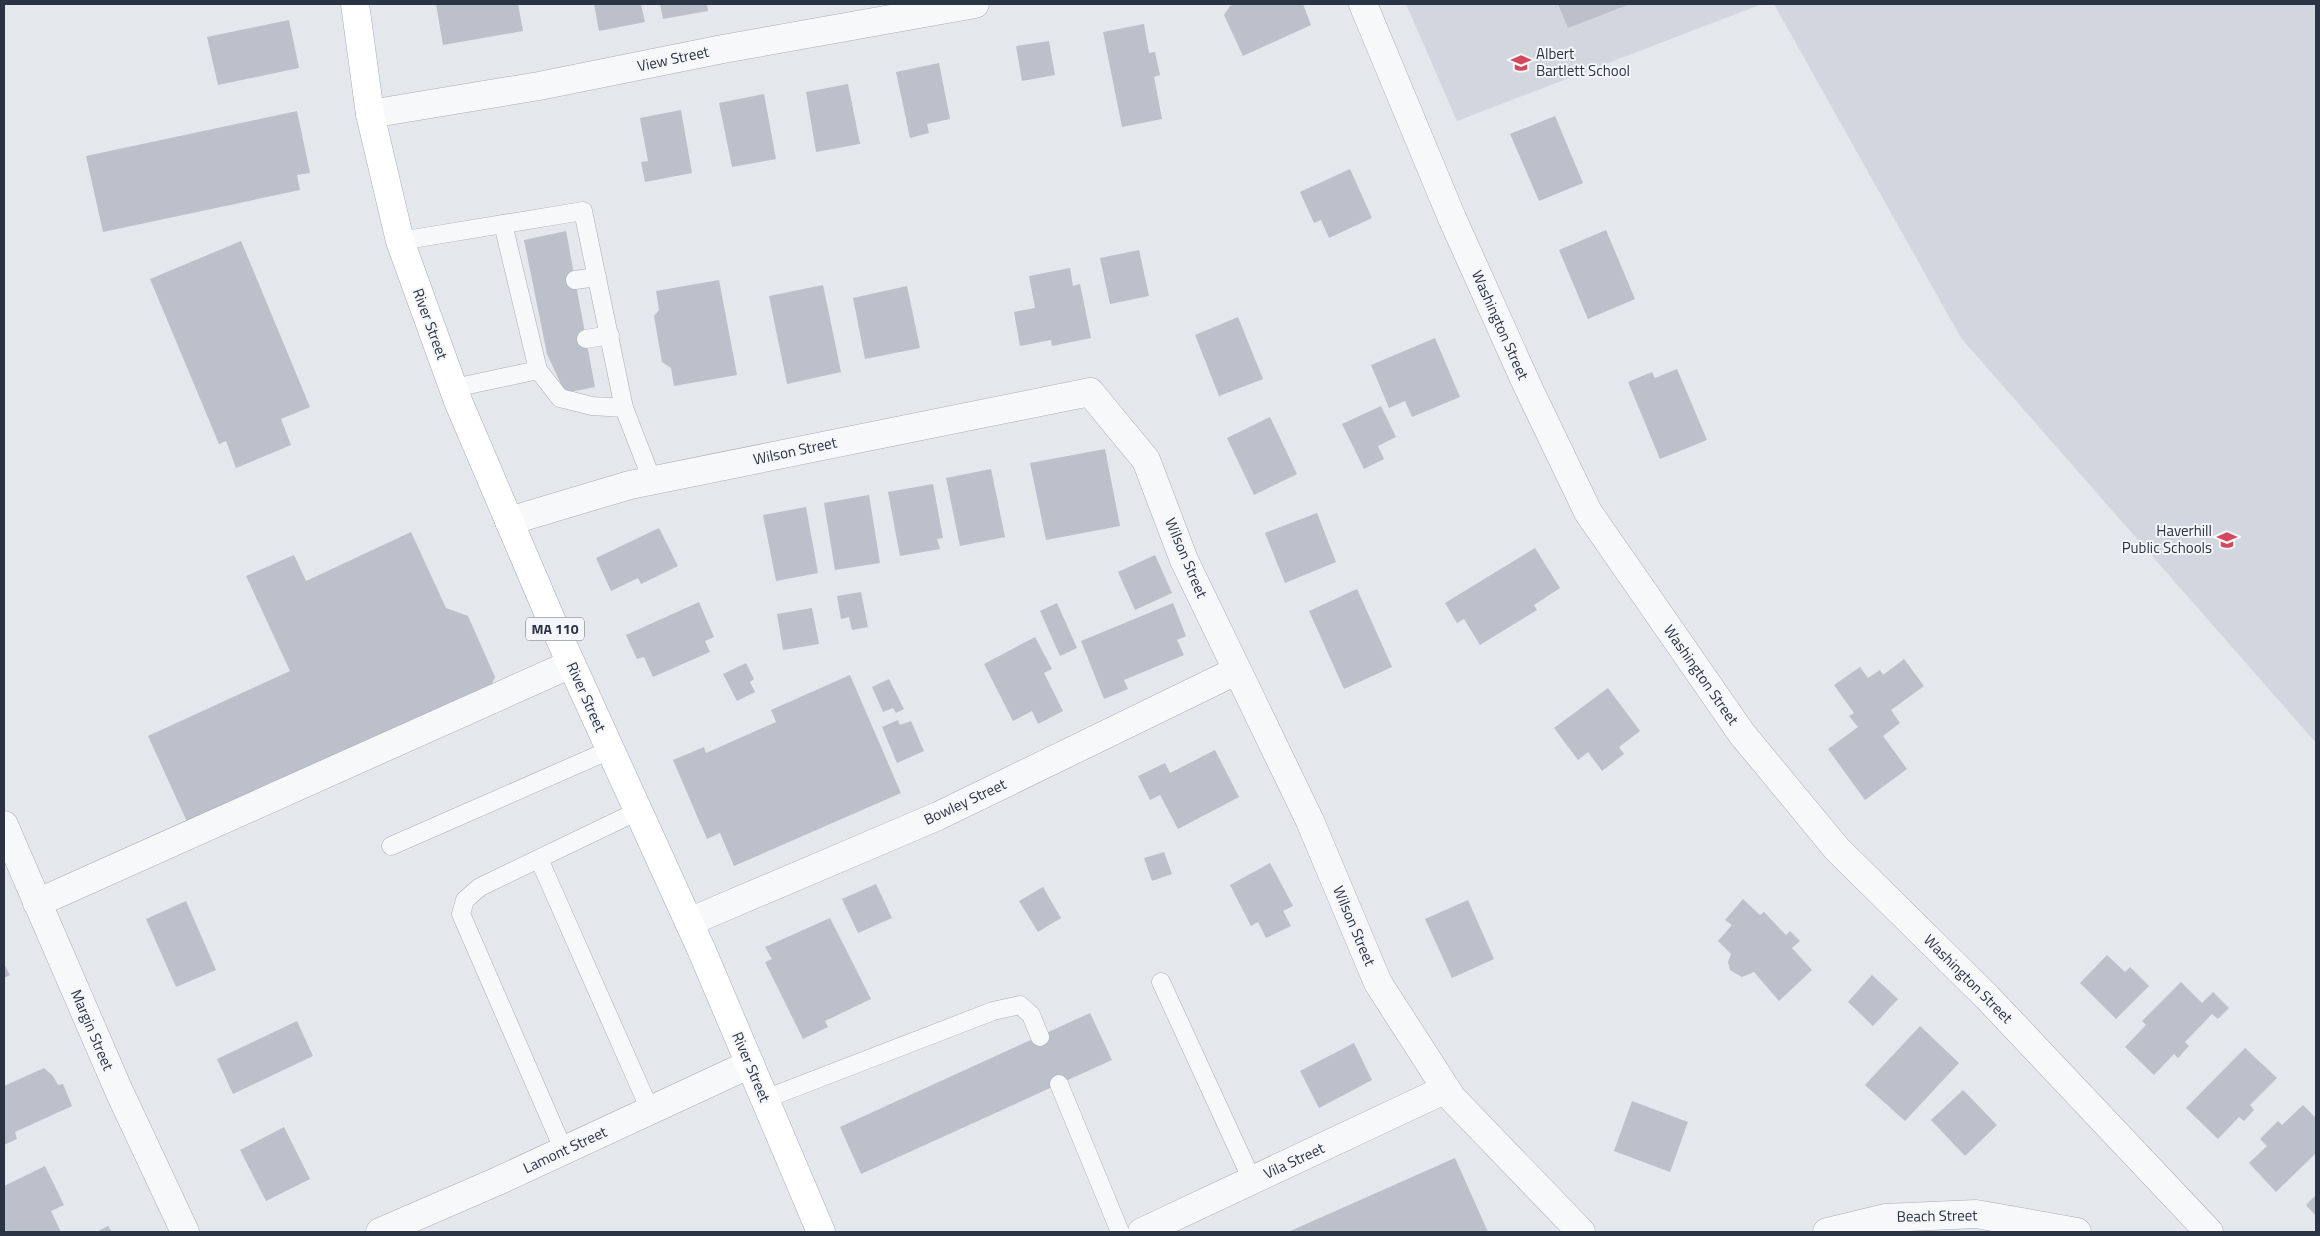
<svg xmlns="http://www.w3.org/2000/svg" width="2320" height="1236" font-family="'Titillium Web',sans-serif">
	<style>
		.built { fill: #d2d6de }
		.building { fill: #bbc0ca }
		.lines { fill: none; stroke-linecap: round; stroke-linejoin: round }
		.service-casing { stroke: #a9aeb7; stroke-width: 19 }
		.minor-casing { stroke: #a9aeb7; stroke-width: 29 }
		.tertiary-casing { stroke: #a9aeb7; stroke-width: 29 }
		.primary-casing { stroke: #a3abb8; stroke-width: 29 }
		.service { stroke: #f7f8fa; stroke-width: 18 }
		.minor { stroke: #f7f8fa; stroke-width: 28 }
		.tertiary { stroke: #f7f8fa; stroke-width: 28 }
		.primary { stroke: #fff; stroke-width: 28 }
		.labels { text-anchor: middle; stroke-width: 4; stroke-linejoin: round; paint-order: stroke }
		.shield { fill: #f4f6f9; stroke: #676e7b; stroke-width: 1 }
		.shield-label { font-size: 14px; font-weight: bold; fill: #2b3445 }
		.poi-label { font-size: 15px; fill: #2b3445; stroke: #f4f6f9; text-anchor: start }
		.street-label { font-size: 15px; fill: #2b3445; stroke: #f4f6f9 }
	</style>
	<rect width="100%" height="100%" fill="#e4e7ec"/>
	<g class="built">
		<path d="M1406,4H1762L1457,121Z"/>
		<path d="M1774,4H2316V743L1961,338Z"/>
	</g>
	<g class="building">
		<path d="M436,4H518L523,31L443,45Z"/>
		<path d="M594,4H641L645,22L599,31Z"/>
		<path d="M660,4H707L708,11L663,19Z"/>
		<path d="M1235,4H1303L1311,25L1243,56L1224,15L1230,6Z"/>
		<path d="M1558,4H1630L1568,28Z"/>
		<path d="M289,20L299,68L218,85L207,37Z"/>
		<path d="M1144,24L1149,53L1155,52L1160,75L1154,77L1162,119L1122,127L1103,32Z"/>
		<path d="M1049,41L1055,75L1022,81L1016,46Z"/>
		<path d="M939,63L950,119L927,124L929,133L910,138L896,72Z"/>
		<path d="M848,84L860,144L816,152L806,92Z"/>
		<path d="M764,94L776,159L732,167L719,103Z"/>
		<path d="M681,110L692,173L645,182L641,162L648,161L640,118Z"/>
		<path d="M297,111L310,173L297,175L300,190L103,232L86,156Z"/>
		<path d="M1555,116L1583,183L1539,201L1510,134Z"/>
		<path d="M1350,169L1372,218L1329,238L1321,220L1314,223L1300,192Z"/>
		<path d="M1606,230L1635,299L1588,319L1559,250Z"/>
		<path d="M566,231L595,387L565,393L547,354L524,240Z"/>
		<path d="M241,241L310,407L281,419L291,445L236,468L226,441L219,444L150,279Z"/>
		<path d="M1139,250L1149,296L1110,304L1100,258Z"/>
		<path d="M1070,268L1073,286L1080,284L1091,338L1052,346L1051,340L1020,346L1014,312L1035,308L1029,276Z"/>
		<path d="M719,280L737,375L674,386L671,368L662,362L654,316L659,310L656,291Z"/>
		<path d="M823,285L841,372L787,384L769,296Z"/>
		<path d="M907,286L920,348L865,359L853,298Z"/>
		<path d="M1238,317L1263,379L1219,396L1195,335Z"/>
		<path d="M1435,338L1460,397L1412,417L1405,401L1389,408L1371,365Z"/>
		<path d="M1677,369L1707,440L1660,459L1628,382L1652,372L1655,378Z"/>
		<path d="M1381,406L1396,437L1378,446L1384,459L1364,469L1342,424Z"/>
		<path d="M1270,417L1297,474L1254,495L1227,438Z"/>
		<path d="M1105,449L1120,526L1046,540L1030,463Z"/>
		<path d="M991,469L1005,537L960,546L946,478Z"/>
		<path d="M933,484L943,538L937,539L940,549L900,556L888,492Z"/>
		<path d="M869,495L880,563L835,570L824,503Z"/>
		<path d="M806,507L818,573L776,581L763,515Z"/>
		<path d="M1317,513L1336,562L1285,583L1265,533Z"/>
		<path d="M659,528L678,566L641,584L638,578L611,591L596,558Z"/>
		<path d="M411,532L446,608L468,616L495,677L485,699L189,826L148,736L290,671L246,576L294,555L306,581Z"/>
		<path d="M1535,548L1560,588L1534,605L1537,610L1480,645L1464,619L1457,623L1445,603Z"/>
		<path d="M1155,555L1172,593L1135,610L1118,572Z"/>
		<path d="M1357,589L1392,667L1344,689L1309,611Z"/>
		<path d="M861,592L868,627L852,630L849,617L841,619L837,596Z"/>
		<path d="M699,602L714,637L705,641L710,652L653,677L644,657L637,659L626,635Z"/>
		<path d="M1057,603L1077,648L1060,656L1040,611Z"/>
		<path d="M1173,603L1186,636L1177,640L1184,655L1124,680L1128,689L1104,699L1081,641Z"/>
		<path d="M812,608L819,644L783,650L777,614Z"/>
		<path d="M1035,637L1052,669L1044,673L1063,711L1038,724L1032,711L1013,721L984,664Z"/>
		<path d="M1904,659L1924,686L1891,710L1900,723L1883,736L1907,769L1865,800L1828,749L1858,727L1849,716L1854,713L1834,685L1860,667L1868,678L1880,670L1883,675Z"/>
		<path d="M746,663L754,679L750,682L755,692L737,701L723,674Z"/>
		<path d="M850,675L901,793L734,866L720,833L707,839L673,760L704,747L706,753L776,722L771,710Z"/>
		<path d="M889,679L904,709L896,713L893,708L883,712L872,687Z"/>
		<path d="M1608,688L1640,731L1619,747L1624,754L1602,771L1588,752L1578,760L1554,728Z"/>
		<path d="M898,720L900,725L911,721L924,751L897,763L882,727Z"/>
		<path d="M1215,750L1239,797L1178,829L1160,795L1150,800L1138,776L1165,763L1170,773Z"/>
		<path d="M1164,852L1172,874L1152,881L1144,858Z"/>
		<path d="M1270,863L1293,906L1283,911L1291,926L1266,938L1258,922L1251,926L1230,885Z"/>
		<path d="M876,884L892,918L858,933L842,899Z"/>
		<path d="M1043,887L1061,918L1038,932L1019,901Z"/>
		<path d="M1743,899L1760,915L1764,912L1786,935L1790,931L1800,941L1792,948L1812,970L1779,1001L1754,972L1742,977L1730,970L1728,962L1731,954L1718,941L1732,925L1725,920Z"/>
		<path d="M1468,900L1494,959L1452,978L1425,919Z"/>
		<path d="M186,901L216,970L176,987L146,919Z"/>
		<path d="M830,918L871,999L825,1021L828,1027L803,1039L765,962L772,959L765,947Z"/>
		<path d="M2107,955L2125,972L2130,967L2149,986L2116,1019L2080,983Z"/>
		<path d="M4,964L10,975L4,978Z"/>
		<path d="M1872,975L1898,999L1873,1026L1848,1002Z"/>
		<path d="M2181,982L2202,1003L2213,992L2229,1008L2218,1019L2212,1014L2185,1042L2189,1046L2178,1058L2174,1054L2154,1075L2125,1047L2146,1025L2142,1021Z"/>
		<path d="M1090,1013L1112,1060L861,1174L840,1127Z"/>
		<path d="M297,1021L313,1056L233,1094L217,1059Z"/>
		<path d="M1920,1026L1959,1063L1905,1121L1865,1085Z"/>
		<path d="M1354,1043L1372,1080L1319,1108L1300,1071Z"/>
		<path d="M2245,1048L2277,1078L2250,1105L2254,1110L2244,1121L2239,1117L2218,1139L2186,1108Z"/>
		<path d="M44,1068L53,1076L58,1085L63,1084L72,1106L15,1132L17,1139L4,1145V1086Z"/>
		<path d="M1963,1090L1997,1125L1965,1156L1931,1120Z"/>
		<path d="M1632,1101L1688,1122L1670,1172L1614,1151Z"/>
		<path d="M2303,1105L2316,1118V1153L2276,1192L2249,1163L2267,1146L2260,1139L2278,1121L2282,1125Z"/>
		<path d="M284,1127L310,1179L266,1201L240,1150Z"/>
		<path d="M1455,1158L1488,1232H1288Z"/>
		<path d="M45,1166L64,1205L51,1211L61,1232H4V1186Z"/>
		<path d="M2316,1195V1216L2306,1205Z"/>
		<path d="M108,1226L112,1232H96Z"/>
	</g>
	<g class="lines">
		<defs>
			<g id="service">
				<path d="M400,241L583,211L624,408L652,480"/>
				<path d="M575,280L597,277"/>
				<path d="M586,339L610,335"/>
				<path d="M538,370L560,398L592,406L624,408"/>
				<path d="M454,388L538,370L503,224"/>
				<path d="M391,846L610,750"/>
				<path d="M539,859L650,1110"/>
				<path d="M1161,982L1252,1180"/>
				<path d="M1059,1084L1120,1232"/>
				<path d="M765,1099L993,1011L1020,1005L1031,1015L1040,1037"/>
				<path d="M564,1151L461,914L465,900L480,887L638,811"/>
			</g>
			<g id="minor">
				<path d="M370,114L539,86L723,49L975,4"/>
				<path d="M509,521L630,485L1090,392L1146,460L1184,560L1310,821L1378,983L1452,1098L1581,1232"/>
				<path d="M4,825L119,1091L185,1232"/>
				<path d="M37,903L571,664"/>
				<path d="M689,922L938,816L1236,671"/>
				<path d="M380,1232L498,1181L750,1064"/>
				<path d="M1142,1232L1446,1089"/>
				<path d="M1827,1232L1885,1218L1976,1214L2077,1232"/>
			</g>
			<path id="tertiary" d="M1363,4L1452,218L1527,385L1588,512L1742,734L1837,849L1988,998L2209,1232"/>
			<path id="primary" d="M355,4L370,114L400,241L458,401L550,617L702,951L821,1232"/>
		</defs>
		<use href="#service" class="service-casing"/>
		<use href="#minor" class="minor-casing"/>
		<use href="#tertiary" class="tertiary-casing"/>
		<use href="#primary" class="primary-casing"/>
		<use href="#service" class="service"/>
		<use href="#minor" class="minor"/>
		<use href="#tertiary" class="tertiary"/>
		<use href="#primary" class="primary"/>
	</g>
	<defs>
		<symbol id="school-bare" viewBox="-9 -9 18 18"><path d="M0-5L7-2L0 1L-7-2ZM-4 1L0 2.5L4 1V4Q0 6-4 4Z" fill="#d1495b" stroke="#f4f6f9" stroke-width="2.5" paint-order="stroke"/></symbol>
	</defs>
	<g fill-rule="evenodd">
		<use href="#school-bare" x="1507" y="49" width="28" height="28"/>
		<use href="#school-bare" x="2213" y="526" width="28" height="28"/>
	</g>
	<g class="labels">
		<rect class="shield" x="526" y="617.5" width="58" height="23" rx="4"/>
		<g class="shield-label">
			<text x="555" y="634">MA 110</text>
		</g>
		<g class="poi-label">
			<text x="1536" y="59">Albert<tspan x="1536" dy="17">Bartlett School</tspan></text>
			<text x="2212" y="536" text-anchor="end">Haverhill<tspan x="2212" dy="17">Public Schools</tspan></text>
		</g>
		<g class="street-label">
			<text transform="translate(673 59) rotate(-12)" y="5">View Street</text>
			<text transform="translate(430 324) rotate(70)" y="5">River Street</text>
			<text transform="translate(1500 325) rotate(66)" y="5">Washington Street</text>
			<text transform="translate(795 451) rotate(-12)" y="5">Wilson Street</text>
			<text transform="translate(1186 558) rotate(67)" y="5">Wilson Street</text>
			<text transform="translate(1701 675) rotate(55)" y="5">Washington Street</text>
			<text transform="translate(586 697) rotate(66)" y="5">River Street</text>
			<text transform="translate(965 802) rotate(-25)" y="5">Bowley Street</text>
			<text transform="translate(1354 926) rotate(67)" y="5">Wilson Street</text>
			<text transform="translate(1968 979) rotate(45)" y="5">Washington Street</text>
			<text transform="translate(92 1030) rotate(67)" y="5">Margin Street</text>
			<text transform="translate(751 1067) rotate(67)" y="5">River Street</text>
			<text transform="translate(565 1150) rotate(-25)" y="5">Lamont Street</text>
			<text transform="translate(1294 1161) rotate(-25)" y="5">Vila Street</text>
			<text transform="translate(1937 1216) rotate(-1)" y="5">Beach Street</text>
		</g>
	</g>
	<rect width="2320" height="1236" fill="none" stroke="#2b3445" stroke-width="10"/>
</svg>
